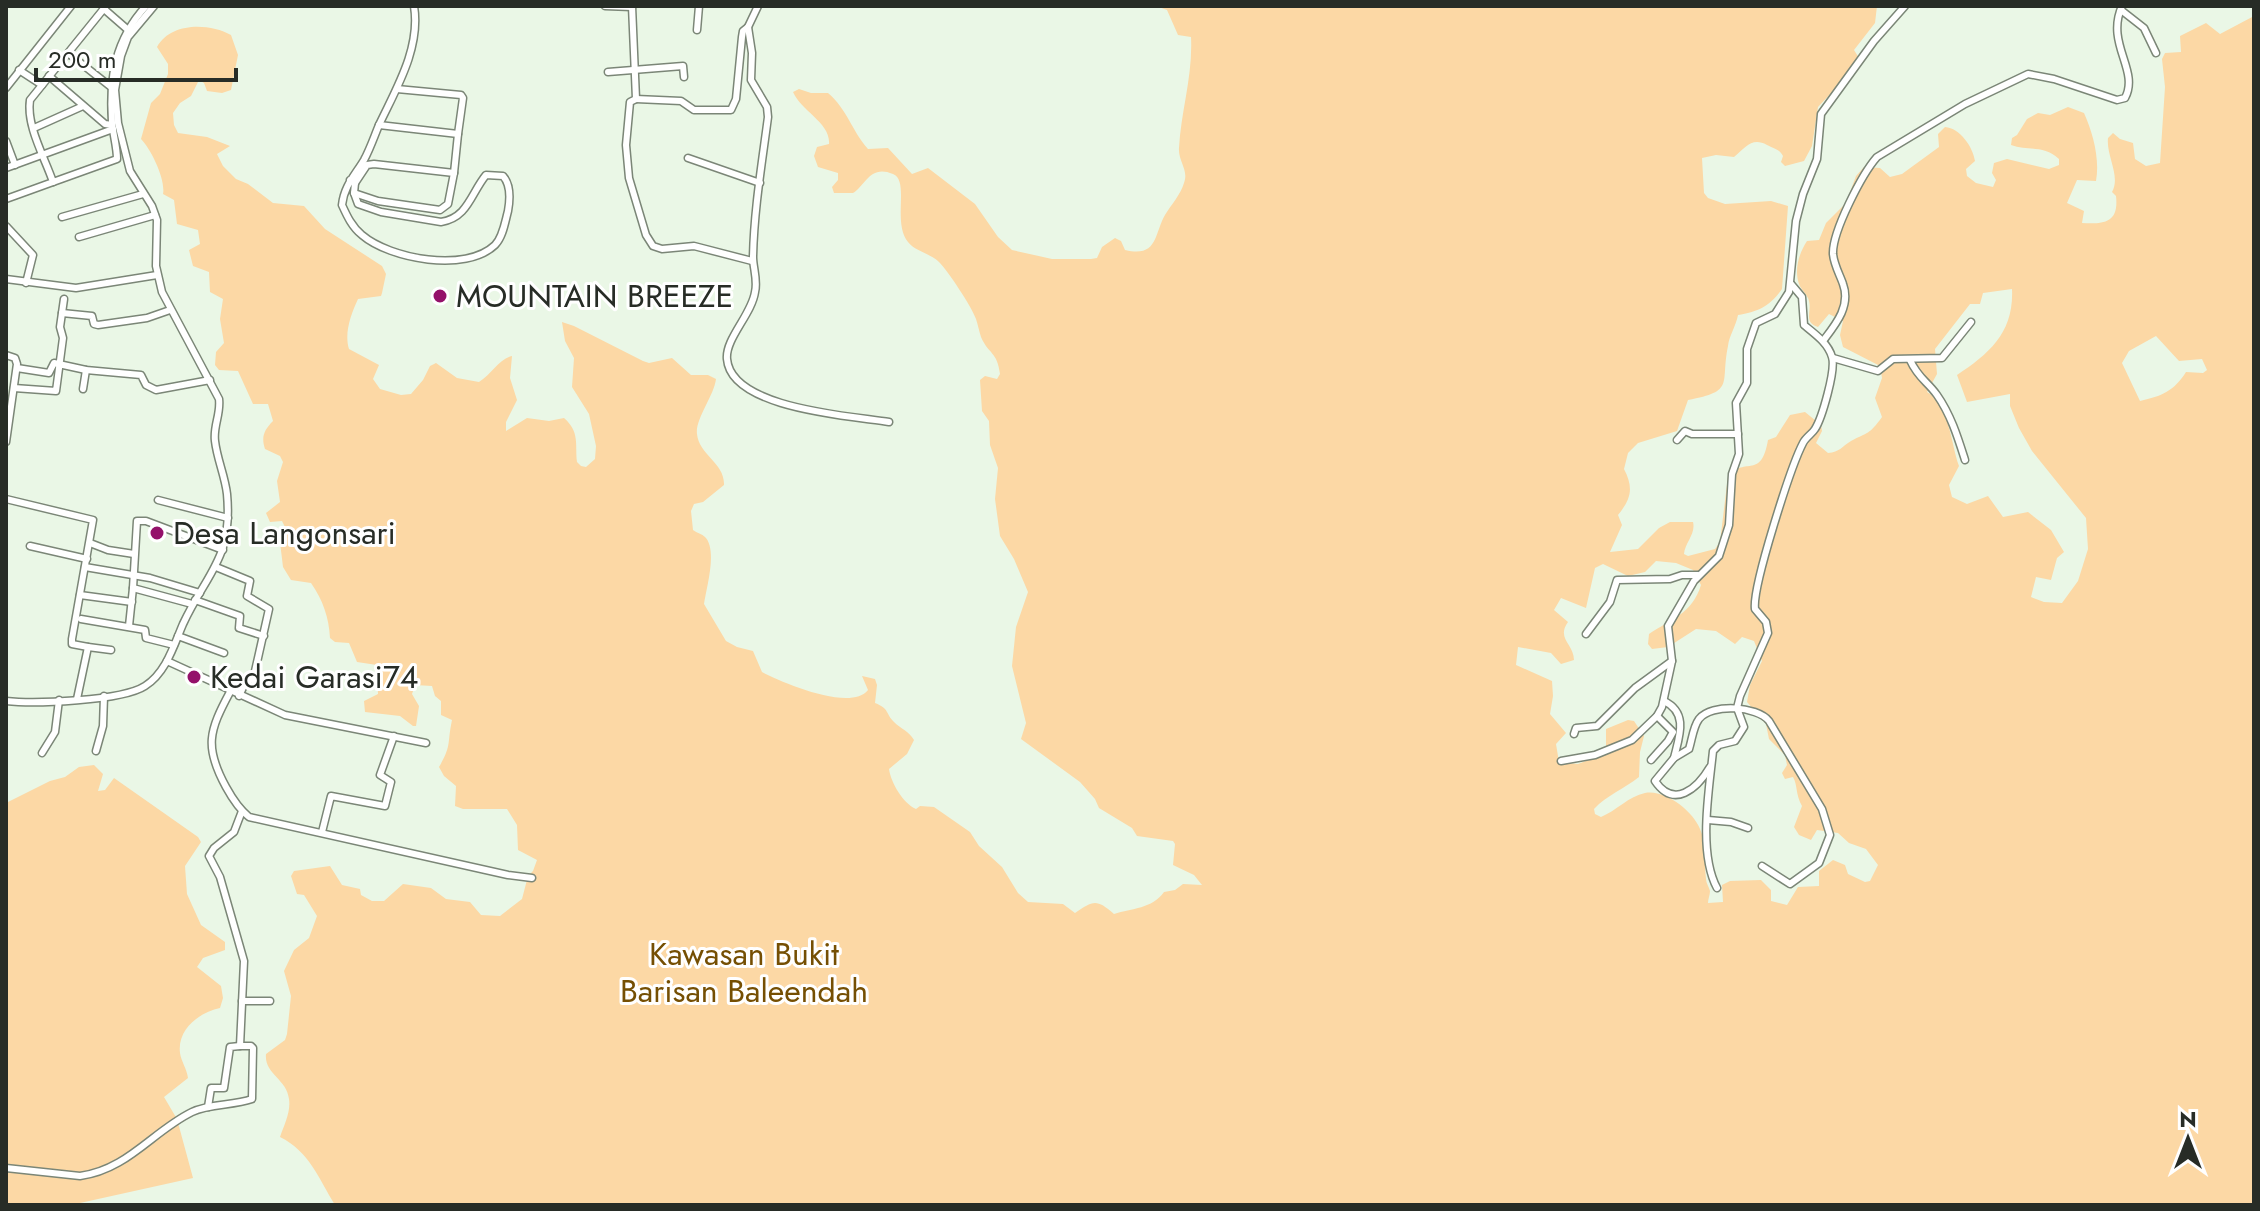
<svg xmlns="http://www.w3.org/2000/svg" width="2260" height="1211" font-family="Jost,sans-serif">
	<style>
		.green { fill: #fcd8a5; fill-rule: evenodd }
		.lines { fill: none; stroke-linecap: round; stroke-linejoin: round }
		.street-casing { stroke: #7b8677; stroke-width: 9 }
		.street { stroke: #fff; stroke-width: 6 }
		.poi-dot { fill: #94116a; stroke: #fff; stroke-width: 3 }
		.labels { text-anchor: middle; stroke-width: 6; stroke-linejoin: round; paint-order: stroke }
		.poi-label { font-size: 32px; fill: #272c26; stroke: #fff; text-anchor: start }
		.park-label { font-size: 32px; fill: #754f03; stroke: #fff }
	</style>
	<rect width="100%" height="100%" fill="#eaf7e6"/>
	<g class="green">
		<path d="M1156,6H1877L1875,23L1854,50L1859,58L1853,70L1818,107L1812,146L1804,161L1785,166L1781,162L1783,156C1779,149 1775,149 1767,145C1752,137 1746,147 1734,157L1716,155L1702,158L1704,193L1708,198L1725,204L1771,201L1788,206L1782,289C1770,306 1758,312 1738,315C1736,326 1729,336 1728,346C1720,384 1736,391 1688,400L1677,431L1638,443L1628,453L1624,469C1634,488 1631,499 1618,515L1622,525L1610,552L1638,549L1659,528L1670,522H1693C1696,534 1685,542 1684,554L1688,556L1715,549L1720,542L1728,476C1746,456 1761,480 1768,440L1776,437L1790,415L1805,412L1821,425L1822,431L1816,443L1828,453C1840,452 1841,447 1851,441C1868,432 1869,435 1882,417L1875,398L1882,378L1880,366L1843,347L1840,335L1843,321L1829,314L1818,327C1803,322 1812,312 1809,301C1808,295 1801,290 1799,284C1794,270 1799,253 1807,241L1819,240L1826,223L1846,203L1856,176L1864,167L1880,168L1890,177L1902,174L1939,147L1938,134L1945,127C1960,128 1973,147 1975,161L1966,169L1967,176L1976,183L1993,187L1996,180L1992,173L1994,163L2007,159L2049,169L2059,165V159C2044,145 2028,151 2011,145L2012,138L2017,135L2027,119L2038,113L2050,115L2068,107L2084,113C2093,133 2100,159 2096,181L2077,180L2067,203L2084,211L2082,223C2104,224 2119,223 2116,196L2112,192C2121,176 2106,156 2108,138L2113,133L2120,139L2133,143L2135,159L2146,166L2160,163L2165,87L2162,59L2165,53L2181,52L2180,36L2206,23L2220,34L2254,16V1205H335C319,1179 309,1151 280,1137C284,1125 291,1112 289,1099C287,1079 264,1074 266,1054L285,1040L287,1034L291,996L284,971L294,950L309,938L317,916L304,895L297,894L291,876L294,871L330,866L342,885L360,889L361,895L372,901H384L403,884L431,888L446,899L470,902L481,915L500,916L522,899L528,876L533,871L537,860L518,850L517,825L507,809H463L455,806L456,786L444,776L439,767C452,745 447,743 452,720L441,715V701L435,696L432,686L415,685L412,694L419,706L416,726H413L400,716L365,712L364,701L378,694L377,665L357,662L349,643L335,642L330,638C329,618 323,600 311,583L291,580L283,567L279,534L286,529L282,521L270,522L266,513L280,502L277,481L283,462L280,456L265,449C261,437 264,430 273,421L268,404H253L238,371L219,370L215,365L216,352L224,343L220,319L223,299L210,292L209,272L193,266L189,250L200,244L198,230L177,224L174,200L163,194C166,180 151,149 141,139L151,103L160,94L168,74V64L157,47C171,22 209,23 231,35L238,55L231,90L222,93L207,91L204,83L199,80L191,96L180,103L173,113L174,125L178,133L207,137L230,146L217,154L223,166L236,179L248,184L273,203L304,206L325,229L382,266L386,274L382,293L381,296L358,299C351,314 344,333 349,349L379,365L373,379L380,389L401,395L411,394L423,380L430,366L436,363L457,378L479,382C491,375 499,359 512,356L510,378L517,400L506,422V431L527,418L549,421L564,418C580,432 575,444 577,462L581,466L586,467L595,459L596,446L589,414L572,387L574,358L565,341L562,322L574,326L643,361L649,363L672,358L691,375H708L716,379C714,396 695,419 697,434C699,455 725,463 724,485L703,502L694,504L691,511L693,530C697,533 702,534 705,537C718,550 706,589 704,604L726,641L737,647L753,651L762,672C783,683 851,712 868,690L862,676L875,679L877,685L875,703C890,709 885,713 894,722C901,729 909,731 914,740L907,754L889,769C891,783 903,803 916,809L920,806L934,807L970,832L979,846L1002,867L1018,893L1028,902L1063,904L1075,913C1093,901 1096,898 1114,914C1132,908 1152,909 1164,892L1175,890L1183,884L1202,885L1194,875L1173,865L1175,844L1173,841L1137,836L1132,828L1099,808L1095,799L1080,782L1021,739L1026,723L1012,666L1016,627L1028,592L1014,559L1000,536L995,499L998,468L990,445L989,421L982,411L980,380L985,376L997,379L1000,374C997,351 989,355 981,337C979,331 978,325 976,319C972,307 948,271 939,262C930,253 916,252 908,242C892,222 910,181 893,174C870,164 865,186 853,193H834L832,187L838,180V173L818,167L814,156L817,147L829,144C831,123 801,111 793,92L799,89L811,93H828C847,109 852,131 868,149L888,148L912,174L928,168L975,204L998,237L1012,250L1052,259H1091L1097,258L1102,247L1115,238L1121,241L1125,250C1158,258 1154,234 1165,215C1171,205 1181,194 1184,183C1189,170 1178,161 1179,148C1181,111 1193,75 1191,37L1178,35L1167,10ZM2012,289C2014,332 1990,353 1957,375L1967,402L2010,394V406L2019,428L2032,451L2086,518L2088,549L2078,581L2062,603L2044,602L2031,597L2036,577L2051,580L2057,558L2064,552L2051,530L2028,512L2003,517L1988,496L1967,504L1952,497L1949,485L1959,466C1951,444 1949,403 1927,392L1937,374L1935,349L1970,304H1980L1983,293ZM2156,336L2179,361L2202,359L2207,370L2203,373L2186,372C2174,391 2162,396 2140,401L2122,363L2129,351ZM1656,561L1676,563L1693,570L1701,585C1692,614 1671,619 1649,634L1648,644L1652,649L1668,647L1696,629L1716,631L1735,644L1742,637L1754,641L1762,661L1750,685L1747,702L1766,724L1769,739L1785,755L1787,765L1782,773L1785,779L1793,777C1798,786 1795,793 1802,806L1794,827L1799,835L1811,840L1817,830L1838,833L1849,843L1866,849L1878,865L1870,881L1865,882L1848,874L1845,865L1833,860L1819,871V886L1798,887L1787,905L1771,901V890L1761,880L1730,881L1722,885L1723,902L1708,903C1708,899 1710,895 1710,891C1709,887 1706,883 1706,879C1704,863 1707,843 1700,829C1693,811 1665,789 1645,793C1629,796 1616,811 1601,817L1595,814L1594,809C1607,795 1624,789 1639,777L1640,752L1644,736L1634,721L1628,720L1606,729V753L1578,764L1559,762L1556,744L1566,733L1550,714L1553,696L1552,681L1516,665L1518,647L1551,653L1561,664L1574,660C1574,644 1556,639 1568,622L1554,610L1561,598L1586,608L1595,568L1603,564L1628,576L1645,572Z"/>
		<path d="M94,765L103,774L98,791L105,790L114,778L198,837L201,842L185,866L187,894L201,925L225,942V950L203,958L197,967L221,986L223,998L220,1008C200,1012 177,1029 180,1053C181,1061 187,1069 188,1078L164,1097L177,1119L193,1178L71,1205H6V803L50,781L65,777L79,767Z"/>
	</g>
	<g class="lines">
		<defs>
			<g id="street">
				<path d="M605,6L632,7"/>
				<path d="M632,6L636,99L630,102L626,145L629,178L646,235L653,246L662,249L694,246L752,261"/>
				<path d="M758,6L748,27L752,53L751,80L767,107L768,117C762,163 754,210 753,257C753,268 758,280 755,292C752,314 725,339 727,359C731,409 852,416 889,422"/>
				<path d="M104,9L127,29"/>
				<path d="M2121,10L2144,28L2156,53"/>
				<path d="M697,30L699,6"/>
				<path d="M68,53L111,87"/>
				<path d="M19,70L42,85"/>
				<path d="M608,72L683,66L684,77"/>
				<path d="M49,76L105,124L112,125"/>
				<path d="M6,88L71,6"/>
				<path d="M397,89L461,95L463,98L458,134"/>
				<path d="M636,99L681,101L694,110H731L736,99L742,37L743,31L748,27"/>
				<path d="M379,125L458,134L454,173"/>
				<path d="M34,128L83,106"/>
				<path d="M6,141L15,165"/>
				<path d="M688,158L760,183"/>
				<path d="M6,168L113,129"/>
				<path d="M350,180L355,183L354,193L358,204L381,212L441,222C468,218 471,193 486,175L503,176C511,185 510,200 508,211C505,222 503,237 495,245C466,273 390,259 362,235C352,227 347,216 342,205C344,186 355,175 364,160C370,149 374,137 379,125C396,89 421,48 414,6"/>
				<path d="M53,182L117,159C117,147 113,134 112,122C109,77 115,40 146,6"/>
				<path d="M354,193L378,201L440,210L448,204L454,173L374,164L367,165L355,183"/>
				<path d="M6,199L53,182C45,158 26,126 30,100L106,6"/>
				<path d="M62,217L143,194"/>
				<path d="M6,226L33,255L26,283"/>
				<path d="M79,237L155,215"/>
				<path d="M6,279L76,288L157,275"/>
				<path d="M62,313L92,316L94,324L98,325L147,318L170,310"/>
				<path d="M1823,341C1836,324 1851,306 1843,284C1840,275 1834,265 1833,254C1832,232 1862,174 1877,157L1965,104L2028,74L2054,79L2117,100L2125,98C2140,70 2105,44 2122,6"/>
				<path d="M6,355L15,358L17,364L6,442"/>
				<path d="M1833,358L1878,371L1893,359L1942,358L1971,322"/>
				<path d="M1910,360C1918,378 1927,381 1937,395C1951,415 1958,438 1965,460"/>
				<path d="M17,368L49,373L54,363L86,370L141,375L146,385L156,390L210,380"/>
				<path d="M14,388L56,391L63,338L60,327L64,299"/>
				<path d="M83,389L86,370"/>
				<path d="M1677,440L1685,431L1692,434H1738"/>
				<path d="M6,499L93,520L72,639V644L88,647L77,699"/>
				<path d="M158,500L228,518"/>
				<path d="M90,543L108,550L134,554"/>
				<path d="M30,546L87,559"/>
				<path d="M85,567L150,578L200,593"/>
				<path d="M216,567L250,581L247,596L269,609L253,680L247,679L239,696"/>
				<path d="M80,595L132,602"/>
				<path d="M195,600L240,616L239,628L264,636"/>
				<path d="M192,604L133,588L137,521H146L223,550"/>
				<path d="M81,619L145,630L146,638L174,645"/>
				<path d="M129,626L133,588"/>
				<path d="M1586,634L1610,602L1617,580L1670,579L1682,575H1698"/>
				<path d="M178,636L224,653"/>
				<path d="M88,647L111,650"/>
				<path d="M167,661L285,715L426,743"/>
				<path d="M230,692C209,731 204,747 226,787C232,798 239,809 249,817L508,875L532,878"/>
				<path d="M6,701C34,704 122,701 145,686C166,673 174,645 183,624C207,572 233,559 227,494C225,476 217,459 215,441C213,426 221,414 219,399L162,292L156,266L157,220L152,206L130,171L118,123L115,90L121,56L128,37L154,6"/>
				<path d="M1664,701C1689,713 1679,737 1674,758"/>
				<path d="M1574,734L1576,728L1597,726L1635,688L1672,661"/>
				<path d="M96,751L103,726L104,696"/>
				<path d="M42,753L55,732L59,700"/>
				<path d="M1651,760L1668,741L1673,732L1657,716"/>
				<path d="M1561,761L1595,755L1632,740L1657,716L1662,707L1672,661L1668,626L1694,581L1719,556L1729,525L1732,474L1739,454L1736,403L1747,383V349L1756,323L1775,314L1789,292L1796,221L1803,194L1817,159L1821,114L1874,41L1905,6"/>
				<path d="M1710,767C1697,789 1674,809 1655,781L1674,758L1689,749C1692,740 1693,727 1699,719C1712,703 1757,706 1769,721L1822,809L1830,835L1819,863L1790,884L1762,866"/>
				<path d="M1708,820L1731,822L1748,828"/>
				<path d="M322,832L331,796L385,806L391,782L380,775L394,736"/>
				<path d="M1717,888C1698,852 1709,791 1713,751L1719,745L1735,741L1744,727L1737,708L1740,696L1768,633L1766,622L1755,609C1752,587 1791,466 1803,443C1806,437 1812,434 1815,429C1822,418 1836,370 1832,357C1828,343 1815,334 1804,325L1802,297L1791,284"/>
				<path d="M242,1001H270"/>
				<path d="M208,1107L211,1088H224L230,1047L240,1046"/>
				<path d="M6,1168L80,1176C127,1170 153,1131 192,1112C210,1103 233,1106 252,1099L253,1048L251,1046H240L244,961L220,877L209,856L214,848L234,832L242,811"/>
			</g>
		</defs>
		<use href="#street" class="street-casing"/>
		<use href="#street" class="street"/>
	</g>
	<g class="poi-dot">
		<circle cx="440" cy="296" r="8"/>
		<circle cx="157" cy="533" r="8"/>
		<circle cx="194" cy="677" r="8"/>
	</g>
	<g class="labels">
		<g class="poi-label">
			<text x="456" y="307">MOUNTAIN BREEZE</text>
			<text x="173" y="544">Desa Langonsari</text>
			<text x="210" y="688">Kedai Garasi74</text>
		</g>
		<g class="park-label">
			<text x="744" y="965">Kawasan Bukit<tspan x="744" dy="37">Barisan Baleendah</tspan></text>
		</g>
	</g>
	<rect width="2260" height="1211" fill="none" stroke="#272c26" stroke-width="16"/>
	<g transform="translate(2188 1139)" stroke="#ffffff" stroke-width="6" paint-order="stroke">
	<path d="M0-6L14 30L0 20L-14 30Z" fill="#272c26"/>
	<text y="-12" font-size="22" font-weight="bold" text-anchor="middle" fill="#272c26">N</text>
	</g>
	<path d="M36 68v12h200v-12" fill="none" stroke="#272c26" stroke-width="4"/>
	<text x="48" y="68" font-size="24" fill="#272c26" stroke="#ffffff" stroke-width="6" paint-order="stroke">200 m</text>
</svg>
